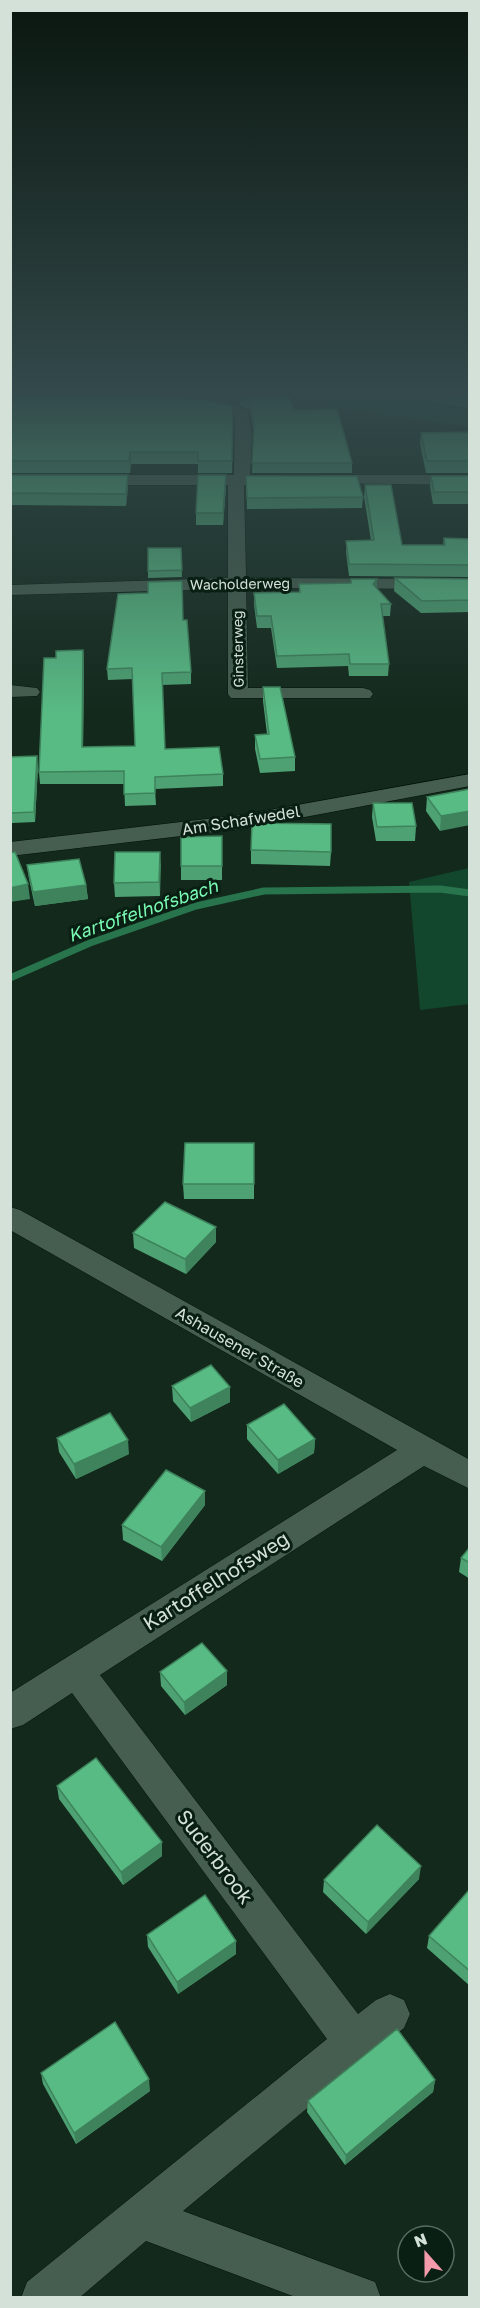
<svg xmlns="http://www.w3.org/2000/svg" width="480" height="2308" font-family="'Golos Text',sans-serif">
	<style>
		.green { fill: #13472d }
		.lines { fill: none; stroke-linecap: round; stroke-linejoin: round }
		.stream { stroke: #28744c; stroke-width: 7 }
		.minor-casing { stroke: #001106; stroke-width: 1 }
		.major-casing { stroke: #001106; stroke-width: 1 }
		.minor { fill: #465e4f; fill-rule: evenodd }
		.major { fill: #33845c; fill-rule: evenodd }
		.wall { fill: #4da172 }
		.shaded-wall { fill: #3e835c }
		.building { fill: #59bb84; stroke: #3e835c; stroke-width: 1.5 }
		.labels { text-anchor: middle; stroke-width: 6; stroke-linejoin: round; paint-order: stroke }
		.far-street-label { font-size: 14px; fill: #d3e1d8; stroke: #091f13 }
		.street-label { font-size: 16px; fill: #d3e1d8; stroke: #091f13 }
		.water-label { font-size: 18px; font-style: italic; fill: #7afbb3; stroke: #091f13 }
		.near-street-label { font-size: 20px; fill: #d3e1d8; stroke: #091f13 }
	</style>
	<rect width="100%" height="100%" fill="#13291c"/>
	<g class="green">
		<path d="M254,392H377L469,411V427L272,398Z"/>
		<path d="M469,868V1004L420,1010L409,882Z"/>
	</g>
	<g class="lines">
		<path class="stream" d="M10,978L90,943L196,906L264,891L440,889L470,893"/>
		<defs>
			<g id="minor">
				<path d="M197,398L223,401L248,410L252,435L250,475H282L290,480L282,485H244L246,578L470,579V589L246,588L248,688H363L370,690L373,694L370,698H231L228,694V589L10,595V585L228,578V485H93L85,480L93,475H234L235,416L221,410L192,406L189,403Z"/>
				<path d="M321,475H470V485L315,483L313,480Z"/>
				<path d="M10,685L37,688L40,692L37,696L10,697Z"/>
				<path d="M470,774V786L241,829L10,856V842L241,815Z"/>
				<path d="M10,1207L20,1210L470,1460V1489L424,1466L100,1675L358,2014L376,2000L390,1994L404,2000L410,2014L404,2028L183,2211L375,2282L381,2298H298L146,2241L79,2298H21L27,2282L327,2039L72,1693L23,1725L10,1729V1693L397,1450L10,1230Z"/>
			</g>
			<path id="major" d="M402,392H443L470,397V408L411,398L405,396Z"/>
		</defs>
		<use href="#minor" class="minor-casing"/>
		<use href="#major" class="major-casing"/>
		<use href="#minor" class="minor"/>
		<use href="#major" class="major"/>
	</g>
	<g class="wall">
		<path d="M153,392H217L213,399Z"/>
		<path d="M10,393L233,406L232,473H198V464H131L130,473H10Z"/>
		<path d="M240,396L294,410L352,463V473H252L254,433L250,410L240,406Z"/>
		<path d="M470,432V473H426L420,444L421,433Z"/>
		<path d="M10,475H128V487L126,506L10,505Z"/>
		<path d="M246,476L363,497L362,508L247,509Z"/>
		<path d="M431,476H470V504H433L430,487Z"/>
		<path d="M365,485L402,545H443L444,538L470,539V577L349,576L346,553V541L371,540L364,497Z"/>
		<path d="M226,487L223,525H196V513Z"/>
		<path d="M181,548L182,577L148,578V571Z"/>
		<path d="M395,578L470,579V612L421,613L394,591Z"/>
		<path d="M351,579H377V588L391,604L390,616H382L389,664L388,676H349L348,666L277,668L271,628H257L254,605V593L299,592V584L351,583Z"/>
		<path d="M183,620L191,672V684L162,685L165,749L223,774V786L155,789L156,805L125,806L124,784H40L39,772L56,658L83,650L84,661L83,747L135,746L133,679L108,680L107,669Z"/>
		<path d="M263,687L295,757V771L260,773L255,749V735L267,734L263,701Z"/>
		<path d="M10,757L38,766L35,822L12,823L10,815Z"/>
		<path d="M470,789L440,831L426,811L427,797Z"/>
		<path d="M373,803L416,826L415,841H376L372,817Z"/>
		<path d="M222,836V880H181V866Z"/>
		<path d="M251,850L331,852L330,866L251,864Z"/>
		<path d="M160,852V896L115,897L114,883Z"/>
		<path d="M27,865L86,885L88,899L35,906L29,879Z"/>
		<path d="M254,1143V1199H184L183,1184Z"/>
		<path d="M216,1227V1242L186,1274L134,1248L133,1233Z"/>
		<path d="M172,1386L230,1387V1402L191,1422L173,1401Z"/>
		<path d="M247,1425L315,1439L314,1453L278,1474L247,1439Z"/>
		<path d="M57,1438L129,1454L76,1479L59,1452Z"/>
		<path d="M205,1505L162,1561L123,1540L122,1525Z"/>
		<path d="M470,1547V1579L459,1572L461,1558Z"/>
		<path d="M227,1671V1685L185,1715L161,1686L160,1672Z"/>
		<path d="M57,1786L162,1842V1856L123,1885L59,1799Z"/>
		<path d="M419,1879L366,1934L323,1892L324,1880Z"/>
		<path d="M470,1889V1986L427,1948L429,1936Z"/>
		<path d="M147,1935L236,1954L178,1994L148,1947Z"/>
		<path d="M41,2073L150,2091L76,2144L43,2084Z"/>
		<path d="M435,2080L433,2092L345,2165L307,2112L308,2101Z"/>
	</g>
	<g class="shaded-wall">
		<path d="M213,392H217L213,399Z"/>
		<path d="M130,452L131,464L130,473L129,461Z"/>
		<path d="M128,475V487L126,506V494Z"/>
		<path d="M226,475V487L223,525V513Z"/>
		<path d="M377,579V591L373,584Z"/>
		<path d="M83,650L84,661L83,759L82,747Z"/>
		<path d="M37,756L38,766L35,822L34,812Z"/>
		<path d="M470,811V825L440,831L441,816Z"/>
		<path d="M160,852L161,866L160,896L159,882Z"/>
		<path d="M28,884L30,899L10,902V888Z"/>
		<path d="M86,885L88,899L35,906L33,892Z"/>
		<path d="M216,1227V1242L186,1274L185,1259Z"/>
		<path d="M230,1387V1402L191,1422L190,1408Z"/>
		<path d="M315,1439L314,1453L278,1474V1460Z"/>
		<path d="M128,1440L129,1454L76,1479L74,1464Z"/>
		<path d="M205,1491V1505L162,1561L161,1547Z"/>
		<path d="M227,1671V1685L185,1715L184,1702Z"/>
		<path d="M162,1842V1856L123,1885L121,1872Z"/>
		<path d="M421,1866L419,1879L366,1934L368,1922Z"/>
		<path d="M236,1941V1954L178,1994L177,1982Z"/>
		<path d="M149,2079L150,2091L76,2144L74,2133Z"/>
		<path d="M435,2080L433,2092L345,2165L346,2155Z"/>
	</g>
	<g class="building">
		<path d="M10,393H152L207,400L233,406L232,461H198V452H130L129,461H10Z"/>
		<path d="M289,394L294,410L337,409L352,463H252L254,425L250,400L240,396Z"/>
		<path d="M470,432V461H427L421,433Z"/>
		<path d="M10,475H128L126,494L10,493Z"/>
		<path d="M198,475H226L223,513H196Z"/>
		<path d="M246,476H357L363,497L247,498Z"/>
		<path d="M431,476H470V492H434Z"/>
		<path d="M365,485H391L402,545H445L444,538L470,539V565L349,564L346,541L374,540Z"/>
		<path d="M148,548H181L182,570L148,571Z"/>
		<path d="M395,578L470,579V600L422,601Z"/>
		<path d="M351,579H377L373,584L391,604H381L389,664H350L349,654L277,656L271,616H257L254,593L300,592L299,584L351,583Z"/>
		<path d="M182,581L183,620H187L191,672L162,673L165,749L219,747L223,774L155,777V793L124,794V771L39,772L44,658H56V651L83,650L82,747L135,746L132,668L107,669L118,594L148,593V582Z"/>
		<path d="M263,687H280L295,757L260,759L255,735L269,734Z"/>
		<path d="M37,756L34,812L11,813L10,757Z"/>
		<path d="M470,789V811L441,816L427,797Z"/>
		<path d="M373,803H412L416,826L377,827Z"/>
		<path d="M252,823L331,824V852L251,850Z"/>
		<path d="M222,836V866H181V837Z"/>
		<path d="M15,852L28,884L10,888V853Z"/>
		<path d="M115,852H160L159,882L114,883Z"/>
		<path d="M79,859L86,885L33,892L27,865Z"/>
		<path d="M185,1143H254V1184H183Z"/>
		<path d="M165,1202L216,1227L185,1259L133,1233Z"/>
		<path d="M211,1365L230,1387L190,1408L172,1386Z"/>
		<path d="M284,1404L315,1439L278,1460L247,1425Z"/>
		<path d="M110,1413L128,1440L74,1464L57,1438Z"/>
		<path d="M166,1470L205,1491L161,1547L122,1525Z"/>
		<path d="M470,1547V1563L461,1558Z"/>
		<path d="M202,1643L227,1671L184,1702L160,1672Z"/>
		<path d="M96,1758L162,1842L121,1872L57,1786Z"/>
		<path d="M377,1825L421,1866L368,1922L324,1880Z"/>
		<path d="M470,1889V1971L429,1936Z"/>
		<path d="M205,1895L236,1941L177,1982L147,1935Z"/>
		<path d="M115,2022L149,2079L74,2133L41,2073Z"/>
		<path d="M397,2029L435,2080L346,2155L308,2101Z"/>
	</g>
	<linearGradient id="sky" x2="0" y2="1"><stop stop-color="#0a170f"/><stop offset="0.55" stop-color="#33494b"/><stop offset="1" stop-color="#33494b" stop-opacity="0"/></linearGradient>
	<rect width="480" height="715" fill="url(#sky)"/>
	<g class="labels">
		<g class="far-street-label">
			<text transform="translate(240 584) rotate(-1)" y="5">Wacholderweg</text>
			<text transform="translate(238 649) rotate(-91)" y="5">Ginsterweg</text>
		</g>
		<g class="street-label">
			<text transform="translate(241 820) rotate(-9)" y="6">Am Schafwedel</text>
			<text transform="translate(240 1347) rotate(30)" y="6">Ashausener Straße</text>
		</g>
		<g class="water-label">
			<text transform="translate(143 911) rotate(-19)" y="6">Kartoffelhofsbach</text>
		</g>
		<g class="near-street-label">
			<text transform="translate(216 1581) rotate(-32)" y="7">Kartoffelhofsweg</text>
			<text transform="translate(215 1857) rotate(53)" y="7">Suderbrook</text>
		</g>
	</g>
	<rect width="480" height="2308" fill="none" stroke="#d3e1d8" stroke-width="24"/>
	<g transform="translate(426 2254) rotate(339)"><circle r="28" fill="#091f13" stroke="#5a6d62" stroke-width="1.5"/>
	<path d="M0-4.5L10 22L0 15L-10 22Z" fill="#f39aab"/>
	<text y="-9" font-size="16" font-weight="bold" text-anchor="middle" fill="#d3e1d8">N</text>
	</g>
</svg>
